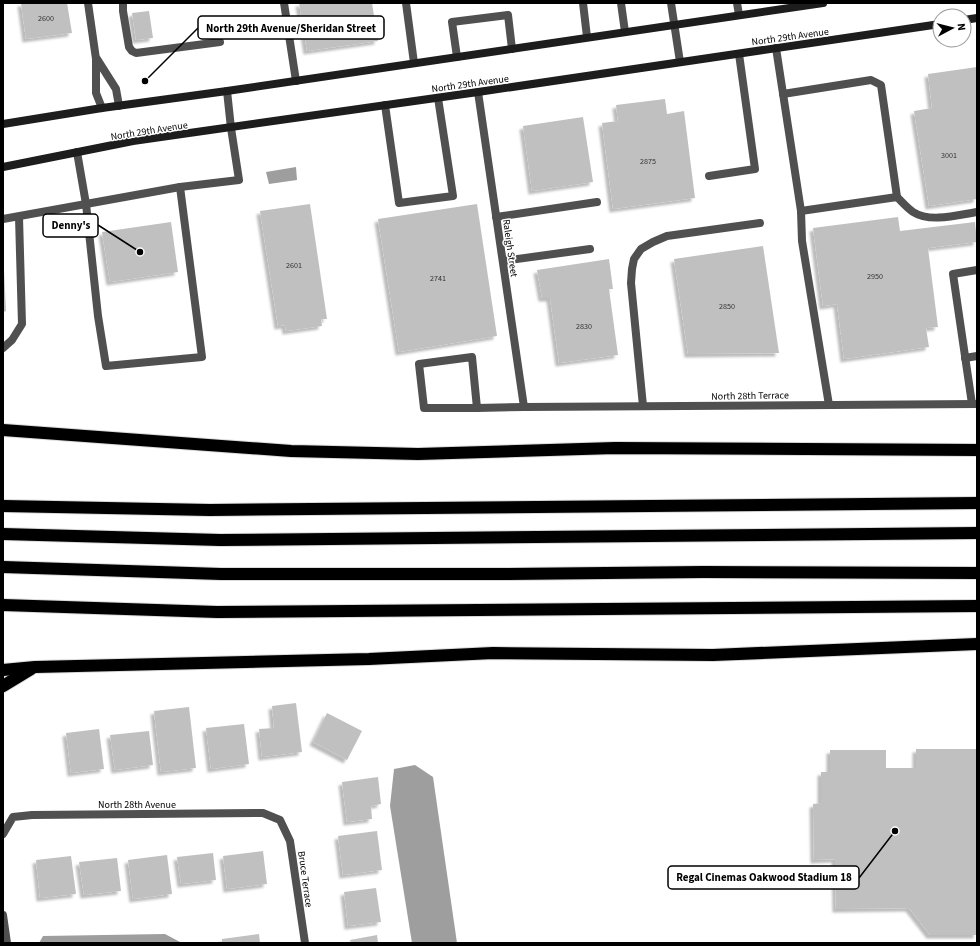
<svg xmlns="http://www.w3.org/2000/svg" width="980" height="946" font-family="'Source Sans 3',sans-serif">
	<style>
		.water { fill: #9e9e9e }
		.building { fill: #c0c0c0; filter: url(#shadow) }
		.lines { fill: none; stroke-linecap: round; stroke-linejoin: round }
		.highway-casing { stroke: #dbdbdb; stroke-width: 14 }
		.lane { stroke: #505050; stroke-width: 8 }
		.street { stroke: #505050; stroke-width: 8 }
		.secondary { stroke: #1d1d1d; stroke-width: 8 }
		.highway { stroke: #000; stroke-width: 12 }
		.labels { text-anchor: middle; stroke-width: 3; stroke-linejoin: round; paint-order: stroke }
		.number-label { font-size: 8px; fill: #303030 }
		.street-label { font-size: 10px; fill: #000; stroke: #fff }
		.leader { fill: none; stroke: #000; stroke-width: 1.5 }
		.callout-dot { fill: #000; stroke: #fff; stroke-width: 1.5 }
		.callout { fill: #fff; stroke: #000; stroke-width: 1.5 }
		.callout-label { font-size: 11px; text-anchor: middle; font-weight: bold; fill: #000 }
	</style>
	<defs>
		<filter id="shadow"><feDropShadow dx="-3.5" dy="3.5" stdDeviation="1" flood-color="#0004"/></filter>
	</defs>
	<rect width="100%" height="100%" fill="#fff"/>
	<g class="water">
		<path d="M296,167L297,180L269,184L266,172Z"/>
		<path d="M415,765L433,777L457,943H412L390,806L394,769Z"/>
		<path d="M165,934L182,943H39L43,936Z"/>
	</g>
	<g class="building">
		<path d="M21,3H67L72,33L26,39Z"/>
		<path d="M299,3H372L378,41L307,51Z"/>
		<path d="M149,11L153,38L136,40L132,13Z"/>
		<path d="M977,67V199L929,206L914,111L932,108L928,74Z"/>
		<path d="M665,99L667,114L684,111L695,198L613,209L602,123L618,121L616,105Z"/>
		<path d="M583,117L593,182L532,191L523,126Z"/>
		<path d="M310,204L327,319H321L322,326L286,331L285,325L278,326L260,211Z"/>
		<path d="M477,204L497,336L399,352L378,219Z"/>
		<path d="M898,217L900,231L975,222L977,242L928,248L938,327L926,328L929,347L844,359L837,304L823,306L813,228Z"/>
		<path d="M171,222L178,272L110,282L102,232Z"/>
		<path d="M763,246L779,353L688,354L674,259Z"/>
		<path d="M609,259L613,289H609L618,355L559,363L550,298H542L537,270Z"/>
		<path d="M3,270H4L6,311L3,312Z"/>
		<path d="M296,703L302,752L262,757L259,729L274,728L272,706Z"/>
		<path d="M189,707L196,768L161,772L154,711Z"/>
		<path d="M327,713L362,731L347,760L313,742Z"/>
		<path d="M244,724L249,764L211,769L206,728Z"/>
		<path d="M99,729L104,769L71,773L66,733Z"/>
		<path d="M149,731L153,765L115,770L110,735Z"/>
		<path d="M916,749H977V935H930L909,908L836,909L835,859L814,860L813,804L821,803V772H830V750H886V768H916Z"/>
		<path d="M378,777L381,804L371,806L372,819L347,822L342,782Z"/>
		<path d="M377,831L382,870L343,875L338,836Z"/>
		<path d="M263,851L267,884L227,889L223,856Z"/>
		<path d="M213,853L216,880L181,884L177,857Z"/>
		<path d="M167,855L172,894L133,899L128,860Z"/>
		<path d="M71,856L76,894L40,898L36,860Z"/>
		<path d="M117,858L121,891L84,895L79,862Z"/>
		<path d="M376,888L381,922L348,926L344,892Z"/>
		<path d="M259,934L260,943H222V939Z"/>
		<path d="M377,935L378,943H351L350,940Z"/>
	</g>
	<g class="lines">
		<defs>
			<g id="highway">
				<path d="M3,430L291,451L418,454L615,448L977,450"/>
				<path d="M3,506L210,510L977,503"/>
				<path d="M3,534L220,540L977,533"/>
				<path d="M3,567L221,574H499L703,572L977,573"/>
				<path d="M3,605L217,612L977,606"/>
				<path d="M3,670L35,667L369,659L493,653L713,655L977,644"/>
				<path d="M3,686L31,669"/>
			</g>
		</defs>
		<use href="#highway" class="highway-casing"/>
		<g class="lane">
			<path d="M88,3L96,59V93L102,108"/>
			<path d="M123,3V11L129,47L132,51L136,53L220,42"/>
			<path d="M284,3L296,81"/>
			<path d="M406,3L414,63"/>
			<path d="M583,3L587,37"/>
			<path d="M621,3L625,32"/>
			<path d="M737,3L739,15"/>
			<path d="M776,48L801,211L802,241L829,405"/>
			<path d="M457,57L452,22L508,15L512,49"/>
			<path d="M97,59L116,89L119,106"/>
			<path d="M783,94L871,80L881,85L897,197"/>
			<path d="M385,105L399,203L453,196L438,98"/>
			<path d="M77,152L86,204L98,316L106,366L202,357L180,187"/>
			<path d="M709,176L755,169L739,54"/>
			<path d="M801,211L897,197C902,202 907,208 913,212C930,223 958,215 977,212"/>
			<path d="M496,217L597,202"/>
			<path d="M3,219L180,187L239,180L231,128L227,91"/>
			<path d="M503,261L590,249"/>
			<path d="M3,348L12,340L22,324L19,217"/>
			<path d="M965,358L977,356"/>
			<path d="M972,404L953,274L977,270"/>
			<path d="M643,406L631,283L632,269L634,259L641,249L653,242L667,236L760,223"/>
			<path d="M477,408H424L419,364L472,357L477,408L524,407"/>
		</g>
		<g class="street">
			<path d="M671,3L680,62"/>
			<path d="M478,92L524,407L977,404"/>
			<path d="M3,834L13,817L32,815L263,813L280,820L290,841L305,943"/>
			<path d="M3,915L7,943"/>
		</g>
		<g class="secondary">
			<path d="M964,20L977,18"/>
			<path d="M3,124L102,108L227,91L823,3"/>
			<path d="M3,167L133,141L478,92L940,24"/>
		</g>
		<use href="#highway" class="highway"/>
	</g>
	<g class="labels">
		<g class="number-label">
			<text x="46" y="21">2600</text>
			<text x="949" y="158">3001</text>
			<text x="648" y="164">2875</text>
			<text x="294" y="268">2601</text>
			<text x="875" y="279">2950</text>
			<text x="438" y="281">2741</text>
			<text x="727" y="309">2850</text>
			<text x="584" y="329">2830</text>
		</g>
		<g class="street-label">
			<text transform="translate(790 36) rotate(-8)" y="4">North 29th Avenue</text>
			<text transform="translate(470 83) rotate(-8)" y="4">North 29th Avenue</text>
			<text transform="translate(149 130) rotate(-9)" y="4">North 29th Avenue</text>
			<text transform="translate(511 248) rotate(82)" y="4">Raleigh Street</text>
			<text transform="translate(750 395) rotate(-1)" y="4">North 28th Terrace</text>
			<text x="137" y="808">North 28th Avenue</text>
			<text transform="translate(306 879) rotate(82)" y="4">Bruce Terrace</text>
		</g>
	</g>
	<path class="leader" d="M145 81L198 28M140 252L98 225M895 831L859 878"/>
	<g class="callout-dot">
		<circle cx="145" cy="81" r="4"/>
		<circle cx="140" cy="252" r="4"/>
		<circle cx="895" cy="831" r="4"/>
	</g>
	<g class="callout">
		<rect x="198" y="16" width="186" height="23" rx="4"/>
		<rect x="43" y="214" width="55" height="23" rx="4"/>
		<rect x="668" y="866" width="191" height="23" rx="4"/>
	</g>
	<g class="callout-label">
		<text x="291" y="32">North 29th Avenue/Sheridan Street</text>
		<text x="71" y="229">Denny's</text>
		<text x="764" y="881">Regal Cinemas Oakwood Stadium 18</text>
	</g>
	<rect width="980" height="946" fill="none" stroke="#000000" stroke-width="8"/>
	<g transform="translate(952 28) rotate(83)"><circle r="19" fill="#ffffff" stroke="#999999"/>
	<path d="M0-3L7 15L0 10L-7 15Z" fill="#000000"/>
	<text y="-6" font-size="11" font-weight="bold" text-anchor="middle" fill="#000000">N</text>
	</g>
</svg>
